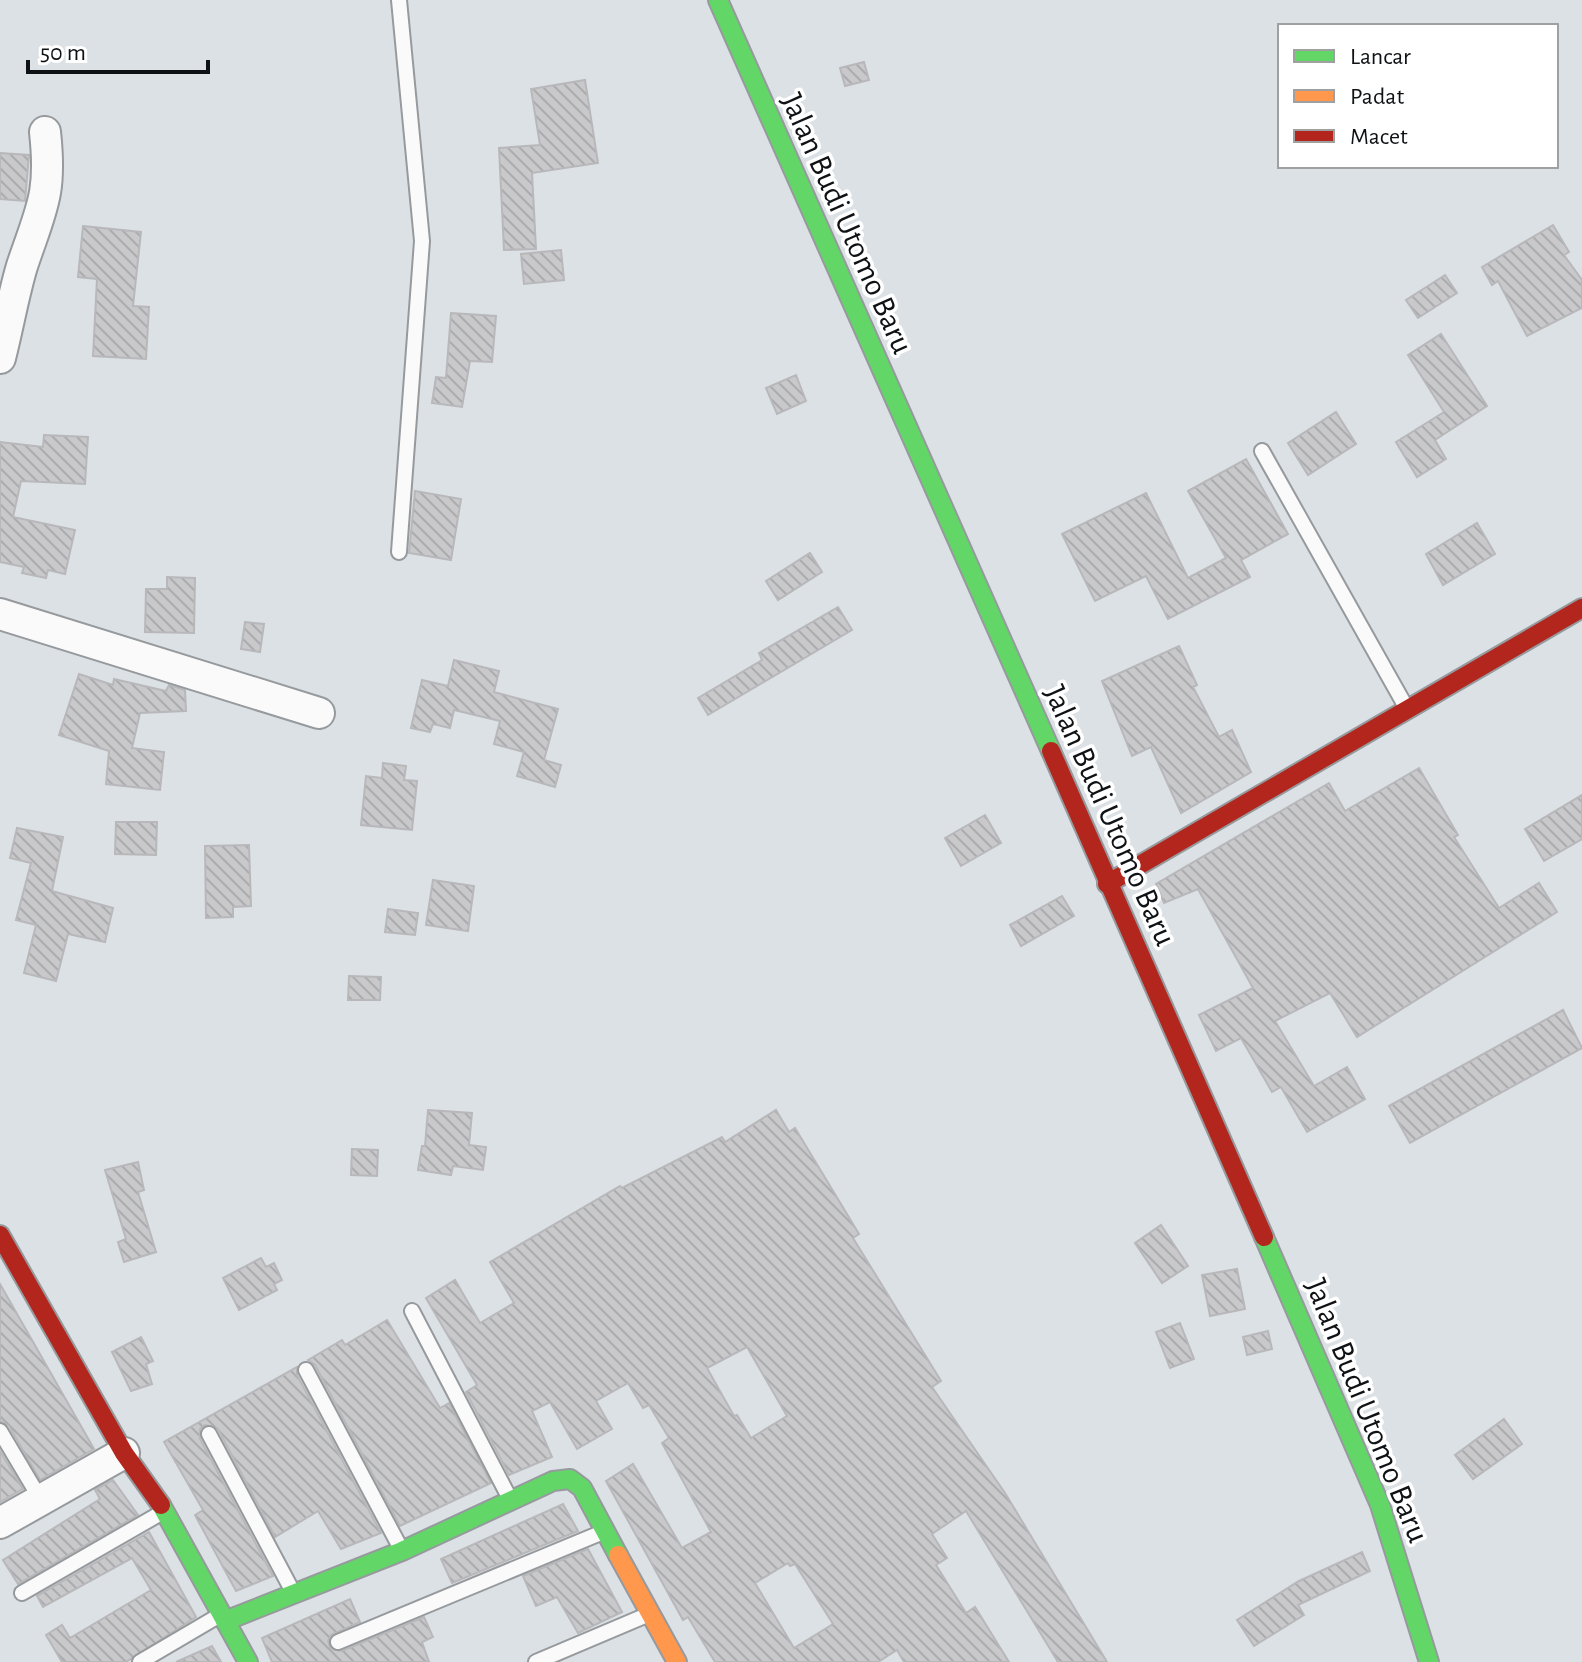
<svg xmlns="http://www.w3.org/2000/svg" width="1582" height="1662" font-family="'Alegreya Sans',sans-serif">
	<style>
		.building { fill: url(#building-back-hatch); stroke: #b8b8bb; stroke-width: 2; fill-rule: evenodd }
		.lines { fill: none; stroke-linecap: round; stroke-linejoin: round }
		.lane-casing { stroke: #969a9d; stroke-width: 18 }
		.street-casing { stroke: #969a9d; stroke-width: 34 }
		.fast-casing { stroke: #969a9d; stroke-width: 22 }
		.slow-casing { stroke: #969a9d; stroke-width: 22 }
		.jam-casing { stroke: #969a9d; stroke-width: 22 }
		.lane { stroke: #fafafb; stroke-width: 14 }
		.street { stroke: #fafafb; stroke-width: 30 }
		.fast { stroke: #63d668; stroke-width: 18 }
		.slow { stroke: #ff974d; stroke-width: 18 }
		.jam { stroke: #b3261e; stroke-width: 18 }
		.labels { text-anchor: middle; stroke-width: 7; stroke-linejoin: round; paint-order: stroke }
		.street-label { font-size: 32px; fill: #0f1215; stroke: #fff }
	</style>
	<defs>
		<pattern id="building-back-hatch" width="6" height="6" patternUnits="userSpaceOnUse" patternTransform="scale(2)"><rect width="6" height="6" fill="#c9c9cc"/><path d="M-1 5l2 2M0 0l6 6M5-1l2 2" fill="none" stroke="#abacae"/></pattern>
	</defs>
	<rect width="100%" height="100%" fill="#dce1e6"/>
	<g class="building">
		<path d="M864,62L869,80L845,86L840,68Z"/>
		<path d="M585,80L598,163L532,173L536,249L504,250L499,148L540,145L531,89Z"/>
		<path d="M0,153L29,155L25,201L0,199Z"/>
		<path d="M1553,225L1569,252L1564,255L1582,280V308L1527,336L1498,281L1492,285L1482,267Z"/>
		<path d="M83,226L141,232L133,306L149,307L146,359L93,356L97,279L78,277Z"/>
		<path d="M561,250L564,280L524,284L521,254Z"/>
		<path d="M1445,275L1457,293L1418,318L1406,300Z"/>
		<path d="M451,313L496,316L492,362L470,361L462,407L432,403L436,377L446,378Z"/>
		<path d="M1441,334L1487,406L1435,440L1446,459L1417,477L1396,442L1444,412L1408,355Z"/>
		<path d="M796,375L806,401L777,414L766,388Z"/>
		<path d="M1336,412L1356,444L1308,475L1288,443Z"/>
		<path d="M44,435L88,437L85,484L21,481L13,517L75,530L65,574L48,570L46,578L22,573L24,567L0,562V442L43,447Z"/>
		<path d="M1246,459L1288,534L1241,560L1250,577L1168,619L1146,576L1095,601L1062,534L1146,493L1188,578L1226,558L1188,491Z"/>
		<path d="M415,491L461,499L451,560L409,553Z"/>
		<path d="M1477,523L1495,554L1443,585L1426,554Z"/>
		<path d="M810,553L822,572L778,600L766,581Z"/>
		<path d="M167,577L195,578L194,633L145,632L146,589H167Z"/>
		<path d="M838,607L852,630L708,715L698,698L762,660L759,653Z"/>
		<path d="M245,622L264,624L260,652L241,649Z"/>
		<path d="M1179,646L1197,685L1193,687L1219,737L1232,730L1251,772L1181,813L1151,747L1132,756L1102,681Z"/>
		<path d="M454,660L499,671L494,692L558,709L544,760L561,765L555,787L517,776L524,752L494,744L500,721L454,710L450,728L433,724L430,732L411,728L422,680L448,686Z"/>
		<path d="M79,674L113,685L114,679L166,691L169,685L185,690L186,711L140,713L132,748L164,752L160,790L106,784L109,751L59,735Z"/>
		<path d="M383,763L406,766L404,780L417,781L412,830L361,825L366,776L382,778Z"/>
		<path d="M1419,768L1458,835L1454,837L1499,908L1539,883L1557,912L1357,1037L1330,993L1275,1021L1314,1086L1347,1067L1365,1099L1307,1132L1281,1087L1272,1092L1241,1038L1216,1051L1199,1015L1253,988L1198,889L1164,903L1156,884L1329,783L1345,811Z"/>
		<path d="M1582,795V839L1544,861L1525,829Z"/>
		<path d="M985,815L1001,843L961,866L945,838Z"/>
		<path d="M116,822H157L156,855L115,854Z"/>
		<path d="M17,828L63,837L52,891L113,908L105,942L68,934L56,981L24,973L36,925L16,920L31,863L10,858Z"/>
		<path d="M249,845L251,906L233,907V917L206,918L205,846Z"/>
		<path d="M433,880L474,886L468,931L426,925Z"/>
		<path d="M1062,896L1074,916L1021,946L1010,925Z"/>
		<path d="M388,909L418,913L415,935L385,932Z"/>
		<path d="M349,976L381,977L380,1000H348Z"/>
		<path d="M1563,1010L1582,1048L1410,1143L1389,1106Z"/>
		<path d="M428,1110L472,1113L469,1145L486,1147L483,1170L453,1166L451,1175L418,1170L422,1146H425Z"/>
		<path d="M776,1110L789,1132L795,1128L859,1234L853,1238L941,1381L932,1387L1005,1493L1107,1662H1058L966,1511L932,1534L947,1558L936,1565L966,1613L975,1607L1009,1662H904L897,1650L878,1662H715L688,1617L683,1620L606,1481L633,1464L682,1548L711,1532L662,1443L669,1438L649,1405L643,1408L628,1383L596,1401L612,1429L577,1449L550,1402L532,1411L552,1457L509,1475L466,1392L477,1385L426,1298L455,1280L480,1323L514,1303L490,1262L620,1186L622,1188L722,1137L725,1142ZM747,1347L787,1416L751,1438L737,1415L734,1416L707,1368ZM788,1563L790,1566L795,1564L833,1624L794,1648L755,1583Z"/>
		<path d="M352,1149L378,1150L377,1176L351,1175Z"/>
		<path d="M138,1162L144,1190L138,1192L156,1252L124,1262L118,1242L126,1239L105,1170Z"/>
		<path d="M1161,1225L1188,1266L1162,1283L1135,1243Z"/>
		<path d="M261,1258L266,1267L274,1263L282,1280L274,1284L277,1290L239,1310L223,1278Z"/>
		<path d="M1237,1269L1245,1309L1210,1316L1202,1275Z"/>
		<path d="M0,1284L94,1449L40,1480L9,1426L0,1421Z"/>
		<path d="M387,1320L440,1408L449,1403L491,1483L400,1526L315,1365L308,1360L342,1340L345,1345Z"/>
		<path d="M1180,1323L1194,1359L1170,1368L1156,1332Z"/>
		<path d="M1268,1331L1272,1349L1247,1355L1243,1337Z"/>
		<path d="M141,1337L153,1361L146,1364L152,1384L131,1391L112,1352Z"/>
		<path d="M297,1367V1375L381,1533L341,1549L318,1511L275,1537L218,1429L205,1425L200,1429V1439L273,1576L236,1591L195,1515L203,1510L164,1442Z"/>
		<path d="M1504,1419L1522,1444L1473,1479L1455,1455Z"/>
		<path d="M0,1451L23,1489L0,1502Z"/>
		<path d="M113,1480L138,1515L18,1584L3,1560L100,1499L95,1490Z"/>
		<path d="M563,1504L578,1531L452,1583L441,1559Z"/>
		<path d="M149,1532L196,1617L126,1662H62L46,1635L62,1625L70,1638L151,1590L132,1558L43,1607L37,1596Z"/>
		<path d="M588,1549L622,1612L578,1633L557,1597L536,1606L523,1576Z"/>
		<path d="M1362,1552L1370,1571L1298,1605L1304,1615L1254,1646L1237,1620L1299,1581Z"/>
		<path d="M350,1599L360,1622L331,1635L328,1641L331,1649L342,1651L424,1617L433,1637L422,1642L429,1662H272L262,1638Z"/>
		<path d="M212,1646L221,1662H176Z"/>
	</g>
	<g class="lines">
		<defs>
			<g id="lane">
				<path d="M1262,451L1406,707"/>
				<path d="M399,552L422,241L399,0"/>
				<path d="M412,1311L509,1497"/>
				<path d="M306,1370L400,1547"/>
				<path d="M0,1431L41,1500"/>
				<path d="M209,1434L293,1592"/>
				<path d="M22,1593L161,1513"/>
				<path d="M338,1642L603,1532"/>
				<path d="M140,1662L220,1615"/>
				<path d="M536,1662L647,1615"/>
			</g>
			<g id="street">
				<path d="M0,358C8,327 13,296 22,266C41,209 52,195 45,132"/>
				<path d="M0,614L319,713"/>
				<path d="M0,1523L124,1453"/>
			</g>
			<g id="fast">
				<path d="M718,0L1051,751"/>
				<path d="M1264,1237L1380,1505L1429,1662"/>
				<path d="M161,1505L248,1662"/>
				<path d="M225,1621L402,1551L553,1481L570,1479L582,1488L618,1555"/>
			</g>
			<path id="slow" d="M618,1555L677,1662"/>
			<g id="jam">
				<path d="M1051,751L1264,1237"/>
				<path d="M1107,884L1582,608"/>
				<path d="M0,1235L124,1453L161,1505"/>
			</g>
		</defs>
		<use href="#lane" class="lane-casing"/>
		<use href="#street" class="street-casing"/>
		<use href="#fast" class="fast-casing"/>
		<use href="#slow" class="slow-casing"/>
		<use href="#jam" class="jam-casing"/>
		<use href="#lane" class="lane"/>
		<use href="#street" class="street"/>
		<use href="#fast" class="fast"/>
		<use href="#slow" class="slow"/>
		<use href="#jam" class="jam"/>
	</g>
	<g class="labels">
		<g class="street-label">
			<text transform="translate(848 223) rotate(66)" y="11">Jalan Budi Utomo Baru</text>
			<text transform="translate(1111 815) rotate(66)" y="11">Jalan Budi Utomo Baru</text>
			<text transform="translate(1368 1410) rotate(68)" y="11">Jalan Budi Utomo Baru</text>
		</g>
	</g>
	<rect x="1278" y="24" width="280" height="144" fill="#ffffff" stroke="#9fa0a1" stroke-width="2"/>
	<rect x="1294" y="50" width="40" height="12" fill="#63d668" stroke="#9fa0a1" stroke-width="2"/>
	<text x="1350" y="64" font-size="24" fill="#0f1215">Lancar</text>
	<rect x="1294" y="90" width="40" height="12" fill="#ff974d" stroke="#9fa0a1" stroke-width="2"/>
	<text x="1350" y="104" font-size="24" fill="#0f1215">Padat</text>
	<rect x="1294" y="130" width="40" height="12" fill="#b3261e" stroke="#9fa0a1" stroke-width="2"/>
	<text x="1350" y="144" font-size="24" fill="#0f1215">Macet</text>
	<path d="M28 60v12h180v-12" fill="none" stroke="#0f1215" stroke-width="4"/>
	<text x="40" y="60" font-size="24" fill="#0f1215" stroke="#ffffff" stroke-width="6" paint-order="stroke">50 m</text>
</svg>
